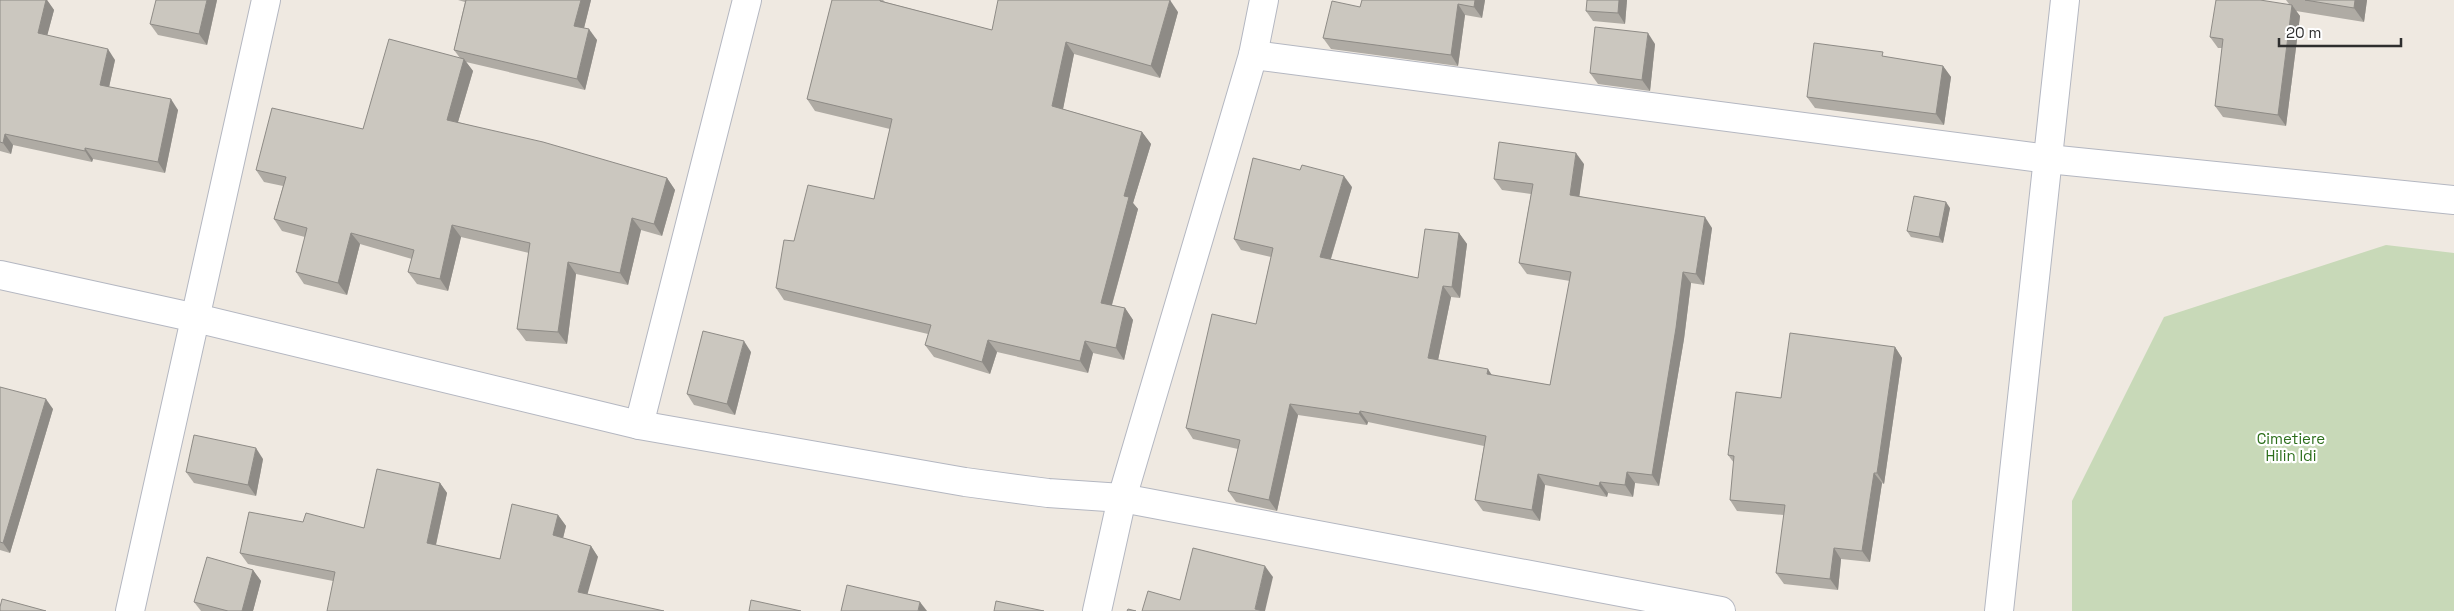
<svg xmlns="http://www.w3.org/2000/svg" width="2454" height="611" font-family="'Space Grotesk',sans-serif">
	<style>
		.cemetery { fill: #c8d9b8 }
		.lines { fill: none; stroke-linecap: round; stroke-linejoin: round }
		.minor-casing { stroke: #b4b7c1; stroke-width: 30 }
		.minor { stroke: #fff; stroke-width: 28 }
		.wall { fill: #afaba4 }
		.shaded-wall { fill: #8e8b86 }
		.building { fill: #cbc7bf; stroke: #8e8b86 }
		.labels { text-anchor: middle; stroke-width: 4.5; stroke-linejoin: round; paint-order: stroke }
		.park-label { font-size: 15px; fill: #2c6e1b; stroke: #fff }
	</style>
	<rect width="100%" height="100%" fill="#efe9e1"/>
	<path class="cemetery" d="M2386,245L2454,253V611H2072V501L2164,317Z"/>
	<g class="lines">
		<defs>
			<g id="minor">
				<path d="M1253,55L2048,159L2454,200"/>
				<path d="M0,275L196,318L639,425L965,482L1048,493L1122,498L1721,611"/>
				<path d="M639,425L747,0"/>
				<path d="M130,611L266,0"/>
				<path d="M1097,611L1122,498L1253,55L1264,0"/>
				<path d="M1999,611L2065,0"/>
			</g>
		</defs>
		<use href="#minor" class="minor-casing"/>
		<use href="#minor" class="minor"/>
	</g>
	<g class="wall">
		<path d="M0,0H47L54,10L47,35L115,60L109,87L178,110L165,173L93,159L92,162L13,145L11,154L0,151Z"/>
		<path d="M217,0L207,45L158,35L150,24Z"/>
		<path d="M458,0H591L584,28L597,40L585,90L466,62L473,71L458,122L667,178L675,190L662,236L641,230L628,285L576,274L567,344L526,341L517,329L529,253L461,237L448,291L417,284L408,272L412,259L360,244L347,295L304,284L296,272L305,237L282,231L274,219L283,186L264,182L256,170L363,129L460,58L454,50L465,2Z"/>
		<path d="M832,0H883L885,2L992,30L1178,12L1160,78L1074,54L1063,109L1142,132L1151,144L1133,203L1138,209L1112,305L1125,308L1133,320L1124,360L1093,353L1088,373L997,352L990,374L934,357L925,345L928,334L784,300L776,288L794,241L874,199L890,129L815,111L807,99Z"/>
		<path d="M1362,0H1485L1482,18L1465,15L1458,66L1331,49L1323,38L1360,7Z"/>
		<path d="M1627,0L1625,24L1593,21L1586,11Z"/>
		<path d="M2286,0H2367L2364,22L2296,11L2300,16L2286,126L2223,117L2215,106L2222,48H2218L2210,37L2289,4Z"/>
		<path d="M1655,44L1650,91L1598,84L1590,73Z"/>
		<path d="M1886,57L1943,66L1951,77L1944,125L1815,108L1807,97Z"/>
		<path d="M1584,164L1579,196L1712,228L1704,285L1691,283L1684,339L1659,486L1635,483L1633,497L1608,493L1607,497L1545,485L1540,521L1483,511L1475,500L1484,446L1368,422L1367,425L1298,415L1277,511L1236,502L1228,491L1238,449L1193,439L1186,428L1256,324L1271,257L1241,250L1234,239L1352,187L1331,259L1418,278L1459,233L1467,244L1460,298L1451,297L1438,360L1491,375L1550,385L1570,281L1527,274L1519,263L1531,194L1502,190L1494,179Z"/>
		<path d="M1950,208L1943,243L1911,237L1907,231Z"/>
		<path d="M1895,347L1902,358L1884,484L1882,483L1870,562L1841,559L1838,590L1784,584L1776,573L1784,515L1737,511L1730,500L1734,463L1728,455L1781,398Z"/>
		<path d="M751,352L735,415L694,405L687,394Z"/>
		<path d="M0,387L53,409L10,553L0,550Z"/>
		<path d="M263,459L256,496L194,483L186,472Z"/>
		<path d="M440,483L447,493L436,545L500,559L558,515L566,526L563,538L591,546L598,557L333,581L248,564L240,553L303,522L364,528Z"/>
		<path d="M253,570L261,581L253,611H201L194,602Z"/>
	</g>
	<g class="shaded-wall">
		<path d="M46,0H47L54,10L45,44L38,33Z"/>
		<path d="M207,0H217L207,45L199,34Z"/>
		<path d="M581,0H591L582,36L574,26Z"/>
		<path d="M1170,0L1178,12L1160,78L1151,66Z"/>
		<path d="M1475,0H1485L1482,18L1474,7Z"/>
		<path d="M1619,0H1627L1625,24L1618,13Z"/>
		<path d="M2355,0H2367L2364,22L2354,8Z"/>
		<path d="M1458,4L1465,15L1458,66L1451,55Z"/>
		<path d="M2292,5L2300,16L2286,126L2278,115Z"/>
		<path d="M589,29L597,40L585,90L577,79Z"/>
		<path d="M1648,33L1655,44L1650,91L1642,80Z"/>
		<path d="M1066,42L1074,54L1061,119L1052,106Z"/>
		<path d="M108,49L115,60L107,96L100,85Z"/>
		<path d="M464,59L473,71L455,132L447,120Z"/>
		<path d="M1943,66L1951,77L1944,125L1936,114Z"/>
		<path d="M171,99L178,110L165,173L158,162Z"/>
		<path d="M1142,132L1151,144L1133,203L1138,209L1109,315L1101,303L1124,196Z"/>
		<path d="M5,134L13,145L11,154L3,143Z"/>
		<path d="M85,148L93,159L92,162L85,151Z"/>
		<path d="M1576,153L1584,164L1578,206L1570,195Z"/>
		<path d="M1344,176L1352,187L1328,268L1320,257Z"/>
		<path d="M667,178L675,190L662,236L654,224Z"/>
		<path d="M1946,202L1950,208L1943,243L1939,237Z"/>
		<path d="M1705,217L1712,228L1704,285L1696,274Z"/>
		<path d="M632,218L641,230L628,285L620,273Z"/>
		<path d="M452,225L461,237L448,291L440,279Z"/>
		<path d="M351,233L360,244L347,295L338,283Z"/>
		<path d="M1459,233L1467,244L1460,298L1452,287Z"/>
		<path d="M568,262L576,274L567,344L558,332Z"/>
		<path d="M1683,272L1691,283L1684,339L1659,486L1652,475Z"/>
		<path d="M1443,286L1451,297L1436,370L1428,358Z"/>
		<path d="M1125,308L1133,320L1124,360L1116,348Z"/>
		<path d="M988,340L997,352L990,374L982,362Z"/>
		<path d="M744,341L751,352L735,415L727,404Z"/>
		<path d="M1085,341L1093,353L1088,373L1080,361Z"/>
		<path d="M1895,347L1902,358L1884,484L1877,473Z"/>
		<path d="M1488,369L1495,380L1487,374Z"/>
		<path d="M46,399L53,409L10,553L3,543Z"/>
		<path d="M1290,404L1298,415L1277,511L1269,500Z"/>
		<path d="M1360,411L1368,422L1367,425L1359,414Z"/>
		<path d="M256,448L263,459L256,496L248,485Z"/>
		<path d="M1627,472L1635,483L1633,497L1625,485Z"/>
		<path d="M1874,473L1882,483L1870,562L1862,551Z"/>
		<path d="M1538,474L1545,485L1540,521L1532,510Z"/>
		<path d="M1600,482L1608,493L1607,497L1599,486Z"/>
		<path d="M440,483L447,493L434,553L427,543Z"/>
		<path d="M558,515L566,526L561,546L553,535Z"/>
		<path d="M591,546L598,557L585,603L578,592Z"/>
		<path d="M1834,548L1841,559L1838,590L1830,579Z"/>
		<path d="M1265,566L1273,577L1265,611H1256L1255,609Z"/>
		<path d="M253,570L261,581L253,611H242Z"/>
		<path d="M920,602L927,611H918Z"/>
	</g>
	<g class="building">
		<path d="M0,0H46L38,33L108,49L100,85L171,99L158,162L85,148V151L5,134L3,143L0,142Z"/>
		<path d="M156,0H207L199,34L150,24Z"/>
		<path d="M466,0H581L574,26L589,29L577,79L454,50Z"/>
		<path d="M832,0H880V1L992,30L998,0H1170L1151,66L1066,42L1052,106L1142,132L1124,196L1129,197L1101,303L1125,308L1116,348L1085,341L1080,361L988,340L982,362L925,345L931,325L776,288L784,240L794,241L808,185L874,199L892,119L807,99Z"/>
		<path d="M1362,0H1475L1474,7L1458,4L1451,55L1323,38L1332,1L1360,7Z"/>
		<path d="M1587,0H1619L1618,13L1586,11Z"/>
		<path d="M2216,0H2260L2292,5L2278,115L2215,106L2223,39L2210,37Z"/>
		<path d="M2305,0H2355L2354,8Z"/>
		<path d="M1595,27L1648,33L1642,80L1590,73Z"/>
		<path d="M389,39L464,59L447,120L543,142L667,178L654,224L632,218L620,273L568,262L558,332L517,329L530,243L452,225L440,279L408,272L414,250L351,233L338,283L296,272L307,228L274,219L286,177L256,170L272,108L363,129Z"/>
		<path d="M1814,43L1883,52L1882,56L1943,66L1936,114L1807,97Z"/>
		<path d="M1499,142L1576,153L1570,195L1705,217L1696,274L1683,272L1676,328L1652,475L1627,472L1625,485L1600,482L1599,486L1538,474L1532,510L1475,500L1486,436L1360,411L1359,414L1290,404L1269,500L1228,491L1240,440L1186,428L1212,314L1256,324L1273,248L1234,239L1253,158L1300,170L1302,165L1344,176L1320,257L1418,278L1425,229L1459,233L1452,287L1443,286L1428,358L1488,369L1487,374L1550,385L1571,272L1519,263L1533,184L1494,179Z"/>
		<path d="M1914,196L1946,202L1939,237L1907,231Z"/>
		<path d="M703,331L744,341L727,404L687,394Z"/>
		<path d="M1790,333L1895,347L1877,473H1874L1862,551L1834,548L1830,579L1776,573L1785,505L1730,500L1734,456L1728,455L1736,392L1781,398Z"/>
		<path d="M0,387L46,399L3,543L0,542Z"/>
		<path d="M194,435L256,448L248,485L186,472Z"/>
		<path d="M377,469L440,483L427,543L500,559L512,504L558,515L553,535L591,546L578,592L664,611H327L335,572L240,553L249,512L303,522L306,513L364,528Z"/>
		<path d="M1193,548L1265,566L1255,609L1263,611H1142L1148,591L1180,600Z"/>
		<path d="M207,557L253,570L242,611H228L194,602Z"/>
		<path d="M847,585L920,602L918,611H841Z"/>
		<path d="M2,599L46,611H0V607Z"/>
		<path d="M751,600L801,611H749Z"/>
		<path d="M996,601L1044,611H994Z"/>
		<path d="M1128,609L1136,611H1127Z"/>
	</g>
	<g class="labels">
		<g class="park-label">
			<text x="2291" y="444">Cimetiere<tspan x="2291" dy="17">Hilin Idi</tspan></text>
		</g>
	</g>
	<path d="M2279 38v8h122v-8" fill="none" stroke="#2e2e2e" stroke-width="2.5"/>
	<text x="2286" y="38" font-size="15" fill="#2e2e2e" stroke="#ffffff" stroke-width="4" paint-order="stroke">20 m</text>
</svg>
